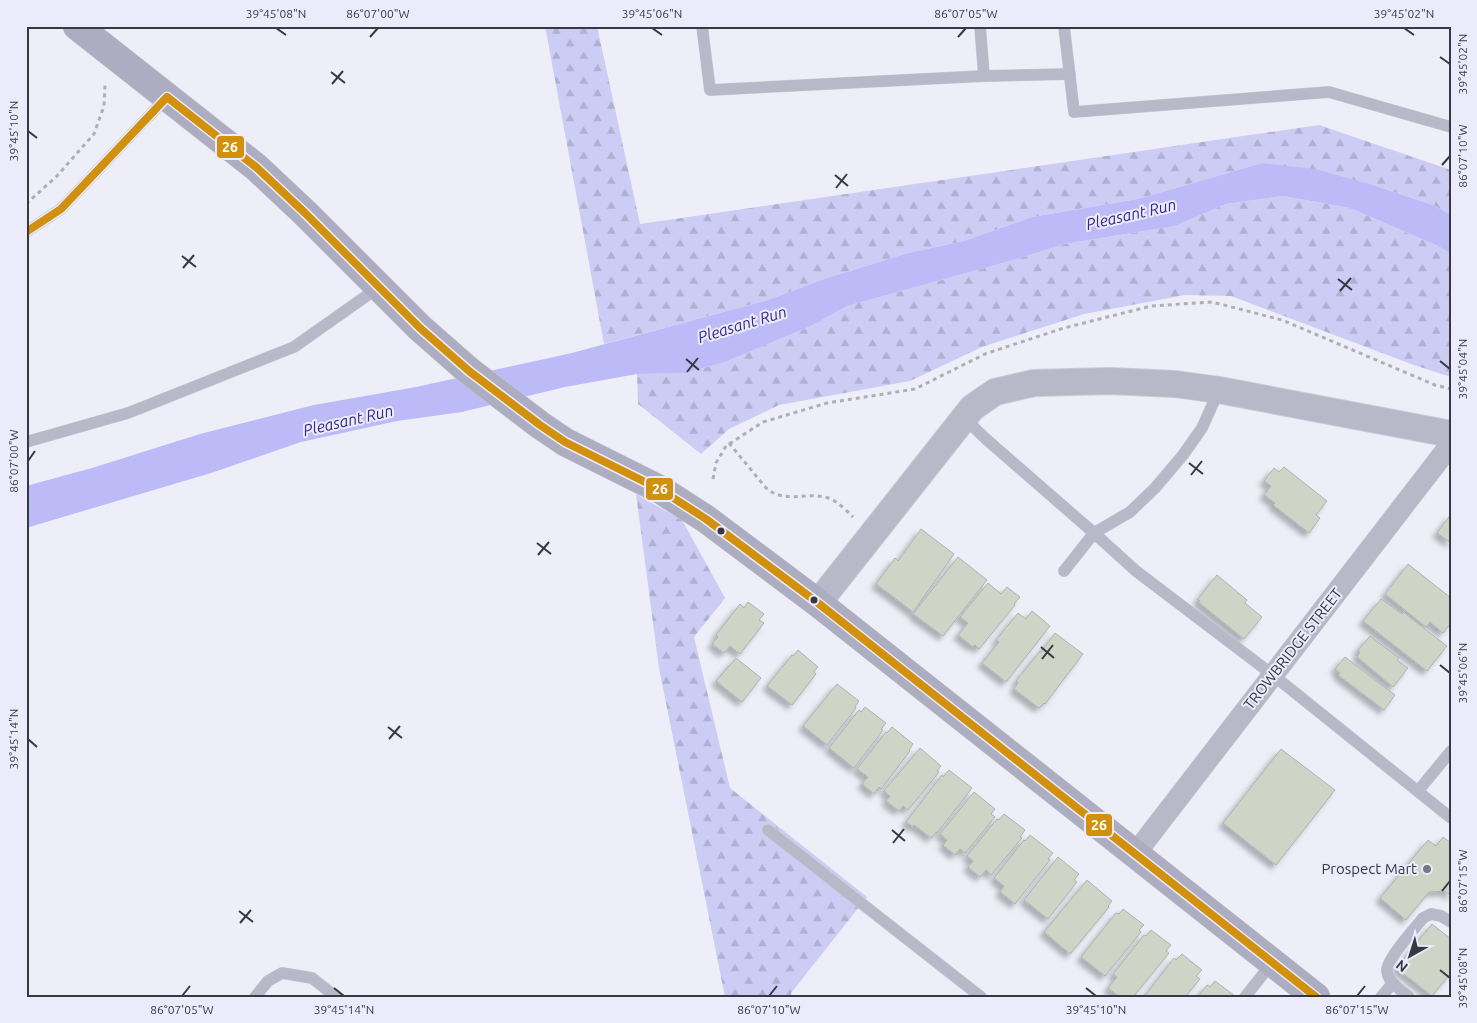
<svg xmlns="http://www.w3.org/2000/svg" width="1477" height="1023" font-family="Ubuntu,sans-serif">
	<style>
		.forest { fill: url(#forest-firs) }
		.water { fill: #bcbaf7 }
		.building { fill: #d0d4c7; stroke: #b0b1b1; filter: url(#shadow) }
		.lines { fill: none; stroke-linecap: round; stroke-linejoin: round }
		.service-casing { stroke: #cacad3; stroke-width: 12 }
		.minor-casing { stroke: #cacad3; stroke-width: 22 }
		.tertiary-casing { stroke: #cacad3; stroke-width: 28 }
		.secondary-casing { stroke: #cacad3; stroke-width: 29 }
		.path { stroke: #aeaebc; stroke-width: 3; stroke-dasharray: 4 4; stroke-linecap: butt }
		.service { stroke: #b8b8c9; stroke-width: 11 }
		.minor { stroke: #b8b8c9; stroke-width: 21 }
		.tertiary { stroke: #b8b8c9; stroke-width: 26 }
		.secondary { stroke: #adadc2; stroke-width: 28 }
		.bus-1-casing { stroke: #ebebfb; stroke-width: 11 }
		.bus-1 { stroke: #d1900d; stroke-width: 8 }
		.ticks { fill: none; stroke: #373842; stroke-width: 2 }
		.bus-dot { fill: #373842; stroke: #ebebfb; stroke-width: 2 }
		.poi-dot { fill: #777882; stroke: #ebebfb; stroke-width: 2 }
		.labels { text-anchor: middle; stroke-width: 4; stroke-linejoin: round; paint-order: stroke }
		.street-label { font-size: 15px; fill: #373842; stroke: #ebebfb }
		.poi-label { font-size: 15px; fill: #373842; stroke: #ebebfb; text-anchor: end }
		.water-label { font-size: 16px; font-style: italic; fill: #3a2985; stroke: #ebebfb }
		.line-badge { stroke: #ebebfb; stroke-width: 2 }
		.badge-label { font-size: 14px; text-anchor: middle; font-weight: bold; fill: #fff }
		.neatline { fill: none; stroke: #373842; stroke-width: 2 }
		.ticks-label { font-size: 12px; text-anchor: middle; fill: #373842 }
	</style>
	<defs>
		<pattern id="forest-firs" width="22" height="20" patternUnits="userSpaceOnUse" patternTransform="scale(1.25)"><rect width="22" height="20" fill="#ccccf5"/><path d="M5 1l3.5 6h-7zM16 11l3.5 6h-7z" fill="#b0b0d3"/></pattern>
		<filter id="shadow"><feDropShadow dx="-4.5" dy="4.5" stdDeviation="2.5" flood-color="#0004"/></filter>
	</defs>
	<rect width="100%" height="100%" fill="#eeeef8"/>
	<g class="forest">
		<path d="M545,26H597L640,224L1319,125L1451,170V215L1433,205L1379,187L1262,163L1138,199L1032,217L964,241L908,253L824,279L768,300L604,344Z"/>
		<path d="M1283,196L1350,208L1438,246L1451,254V377L1411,364L1231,296L1185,295L1084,314L982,347L910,381L779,405L729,429L701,454L638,404L637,374L686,373L725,362L811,326L847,306L1024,257L1064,244L1175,226L1226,204Z"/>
		<path d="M636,494L682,520L725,598L694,637L730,788L867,897L791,993L792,997H725L659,668Z"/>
	</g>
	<path class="water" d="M1262,163L1315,169L1379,187L1433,205L1451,215V254L1438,246L1350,208L1283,196L1226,204L1175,226L1064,244L1024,257L847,306L811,326L725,362L686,373L637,374L565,387L462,412L397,421L301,442L211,473L26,528V486L92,468L200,434L314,405L416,387L572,353L768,300L824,279L908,253L964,241L1032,217L1138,199Z"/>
	<g class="building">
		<path d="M1284,467L1327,501L1316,515L1320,518L1309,533L1273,505L1275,503L1264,495L1271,486L1264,481L1274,468L1279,472Z"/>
		<path d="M1451,514V543L1437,533Z"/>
		<path d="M921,529L954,554L913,612L876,584L895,558L898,561Z"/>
		<path d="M958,557L987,580L943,636L913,614Z"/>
		<path d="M1408,564L1451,598V623L1443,633L1430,622L1426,627L1385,594Z"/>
		<path d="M1217,575L1247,600L1245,603L1262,617L1244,639L1198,602L1200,601L1198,599Z"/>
		<path d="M988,583L1001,594L1007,587L1020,597L1014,604L1015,605L979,649L975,645L973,647L958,635L968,623L960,617Z"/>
		<path d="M1381,599L1402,614L1403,612L1447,646L1427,671L1363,621Z"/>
		<path d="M748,602L764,614L759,620L764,623L740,654L730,646L724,653L712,644L718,637L716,635L740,604L744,608Z"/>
		<path d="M1032,611L1050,626L1006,682L982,663L999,642L996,640L1018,613L1026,619Z"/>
		<path d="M1055,633L1083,654L1045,704L1044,703L1039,708L1014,689L1018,683L1016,681L1040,651L1041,652Z"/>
		<path d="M1370,636L1399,658L1397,660L1408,668L1393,687L1357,657L1360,652L1358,650Z"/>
		<path d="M798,650L818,667L814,672L816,674L792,705L767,686L792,655L793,656Z"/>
		<path d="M1345,657L1395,695L1384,710L1338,675L1340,673L1335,669Z"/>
		<path d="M736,658L761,678L742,702L716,681Z"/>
		<path d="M837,684L859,701L855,707L856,708L827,745L803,726Z"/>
		<path d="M865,707L886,723L881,729L883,730L854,768L829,748L859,710L861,712Z"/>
		<path d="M892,727L913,744L909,750L910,751L881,789L879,787L874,794L862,784L868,777L857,769L886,732L887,733Z"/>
		<path d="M920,748L941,766L937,771L939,772L908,810L903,806L899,811L886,801L890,796L884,791Z"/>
		<path d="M1281,749L1335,790L1276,865L1223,823Z"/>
		<path d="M949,770L972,788L937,833L936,832L931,838L914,825L913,827L906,822L942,775L943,777Z"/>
		<path d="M974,792L995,809L991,814L995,817L965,853L960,849L955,855L943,845L947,840L940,834Z"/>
		<path d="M1004,814L1025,830L1020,837L1022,838L991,875L986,870L980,877L968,867L973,861L967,856L997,819L999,820Z"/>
		<path d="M1030,835L1053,853L1048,859L1050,860L1015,904L1000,892L1004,886L994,878L1024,840L1025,841Z"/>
		<path d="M1443,837L1451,843V896L1445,891L1429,892L1406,920L1380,898L1428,840L1436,846Z"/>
		<path d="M1058,857L1079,874L1074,880L1077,882L1048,919L1024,900Z"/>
		<path d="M1087,880L1112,901L1108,906L1109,907L1070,954L1044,932Z"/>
		<path d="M1123,909L1144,925L1139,930L1141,932L1105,976L1081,957L1116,913L1119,914Z"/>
		<path d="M1432,924L1451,939V973L1432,996L1396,968Z"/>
		<path d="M1151,930L1171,945L1166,951L1169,953L1133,997H1120L1108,988L1117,977L1113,974L1144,935L1146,936Z"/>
		<path d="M1182,954L1202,970L1196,976L1200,979L1185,997H1144L1174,958L1176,960Z"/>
		<path d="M1215,981L1235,996L1198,997L1207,985L1210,987Z"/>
	</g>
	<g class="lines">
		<defs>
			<g id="service">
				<path d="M702,26L710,90L984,76L1070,74"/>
				<path d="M980,26L984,76"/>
				<path d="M1064,26L1074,112L1329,92L1451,127"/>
				<path d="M26,232L61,209L167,97"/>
				<path d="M964,418L986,439L1094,533L1136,571L1273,675L1451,818"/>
				<path d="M26,442L128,413L294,347L379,287"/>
				<path d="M1064,571L1094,533L1130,512L1155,488L1183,455L1202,428L1219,390"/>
				<path d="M1418,791L1451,751"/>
				<path d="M768,830L981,997"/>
				<path d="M255,997L268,981L282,973L312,978L336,997"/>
				<path d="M1245,997L1272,963"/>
				<path d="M1381,997L1393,983"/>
				<path d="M1409,997C1401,990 1387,982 1387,970C1387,959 1415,928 1423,918L1431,914L1441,916L1451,922"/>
			</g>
			<path id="minor" d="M1135,854L1451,444"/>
			<path id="tertiary" d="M818,603L972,408L995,392L1034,383L1110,381L1175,384L1219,390L1451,434"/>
			<path id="secondary" d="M77,26L256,167L305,213L420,328L469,371L540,425L565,442L661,490L706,519L818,603L1316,997"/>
		</defs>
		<use href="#service" class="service-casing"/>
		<use href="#minor" class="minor-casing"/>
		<use href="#tertiary" class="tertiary-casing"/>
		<use href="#secondary" class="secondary-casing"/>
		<g class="path">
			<path d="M26,204L57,176L94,134L104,106L105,85"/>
			<path d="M729,443L766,488C786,505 809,490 831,499C839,503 847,511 853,517"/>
			<path d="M713,479L716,463L726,446L763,422L827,403L915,389L985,354L1064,328L1151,306L1212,302L1282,320L1435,385L1451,389"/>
		</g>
		<use href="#service" class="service"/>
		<use href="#minor" class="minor"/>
		<use href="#tertiary" class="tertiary"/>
		<use href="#secondary" class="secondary"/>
		<defs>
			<path id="bus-1" d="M26,232L61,209L167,97L256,167L305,213L420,328L469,371L540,425L565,442L661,490L706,519L818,603L1316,997"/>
		</defs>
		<use href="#bus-1" class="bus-1-casing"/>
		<use href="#bus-1" class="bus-1"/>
	</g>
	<path class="ticks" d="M276,28L286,35M652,28L662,35M1404,28L1414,35M370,37L378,28M958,37L966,28M1440,57L1450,64M331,72L345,83M332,84L343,71M28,131L37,138M1442,165L1450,156M835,175L848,186M836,188L847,174M182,256L196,267M183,268L194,255M1338,279L1352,290M1340,291L1351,278M686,359L699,370M1440,361L1450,369M687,372L698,358M28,461L35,451M1189,463L1203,474M1191,475L1202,461M537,543L551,554M538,555L549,542M1041,647L1054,658M1042,659L1053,645M1440,665L1450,673M388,727L402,738M28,739L37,747M389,739L400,726M892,830L905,841M893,843L904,829M1442,891L1450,881M239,911L253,922M240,923L251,910M1440,970L1450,978M334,988L344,996M1086,988L1096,996M182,996L190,986M769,996L777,986M1357,996L1365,986"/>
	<g class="bus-dot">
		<circle cx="721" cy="531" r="4.5"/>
		<circle cx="814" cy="600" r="4.5"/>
	</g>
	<circle class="poi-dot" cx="1427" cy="869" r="5"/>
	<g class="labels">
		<g class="street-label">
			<text transform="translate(1293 649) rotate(-52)" y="5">TROWBRIDGE STREET</text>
		</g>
		<g class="poi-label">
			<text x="1417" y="874">Prospect Mart</text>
		</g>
		<g class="water-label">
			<text transform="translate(1131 214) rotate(-13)" y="6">Pleasant Run</text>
			<text transform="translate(742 324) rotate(-17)" y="6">Pleasant Run</text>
			<text transform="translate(348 420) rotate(-13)" y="6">Pleasant Run</text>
		</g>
	</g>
	<g class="line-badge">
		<rect x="216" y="135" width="29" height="24" rx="5" fill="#d1900d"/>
		<rect x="645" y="477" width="29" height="24" rx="5" fill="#d1900d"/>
		<rect x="1085" y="813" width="28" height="24" rx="5" fill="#d1900d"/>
	</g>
	<g class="badge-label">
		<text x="230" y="152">26</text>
		<text x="660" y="494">26</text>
		<text x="1099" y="830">26</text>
	</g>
	<rect width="1477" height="1023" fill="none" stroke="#ebebfb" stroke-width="55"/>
	<g transform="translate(1410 956) rotate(219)" stroke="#ebebfb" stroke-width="4" paint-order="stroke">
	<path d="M0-4L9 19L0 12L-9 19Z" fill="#373842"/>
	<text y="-8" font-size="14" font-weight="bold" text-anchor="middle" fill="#373842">N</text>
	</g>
	<rect x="28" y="28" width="1422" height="968" class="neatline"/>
	<g class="ticks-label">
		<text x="276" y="18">39°45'08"N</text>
		<text x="378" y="18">86°07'00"W</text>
		<text x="652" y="18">39°45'06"N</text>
		<text x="966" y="18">86°07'05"W</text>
		<text x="1404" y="18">39°45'02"N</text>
		<text transform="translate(1463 64) rotate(-90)" y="4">39°45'02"N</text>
		<text transform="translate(14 131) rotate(-90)" y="4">39°45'10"N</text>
		<text transform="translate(1463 156) rotate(-90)" y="4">86°07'10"W</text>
		<text transform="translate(1463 369) rotate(-90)" y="4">39°45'04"N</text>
		<text transform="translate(14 461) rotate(-90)" y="4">86°07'00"W</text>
		<text transform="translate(1463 673) rotate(-90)" y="4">39°45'06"N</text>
		<text transform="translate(14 739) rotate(-90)" y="4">39°45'14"N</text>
		<text transform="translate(1463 881) rotate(-90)" y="4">86°07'15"W</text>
		<text transform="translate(1463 978) rotate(-90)" y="4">39°45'08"N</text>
		<text x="182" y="1014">86°07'05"W</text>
		<text x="344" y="1014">39°45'14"N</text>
		<text x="769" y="1014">86°07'10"W</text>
		<text x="1096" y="1014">39°45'10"N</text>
		<text x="1357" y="1014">86°07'15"W</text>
	</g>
</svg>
